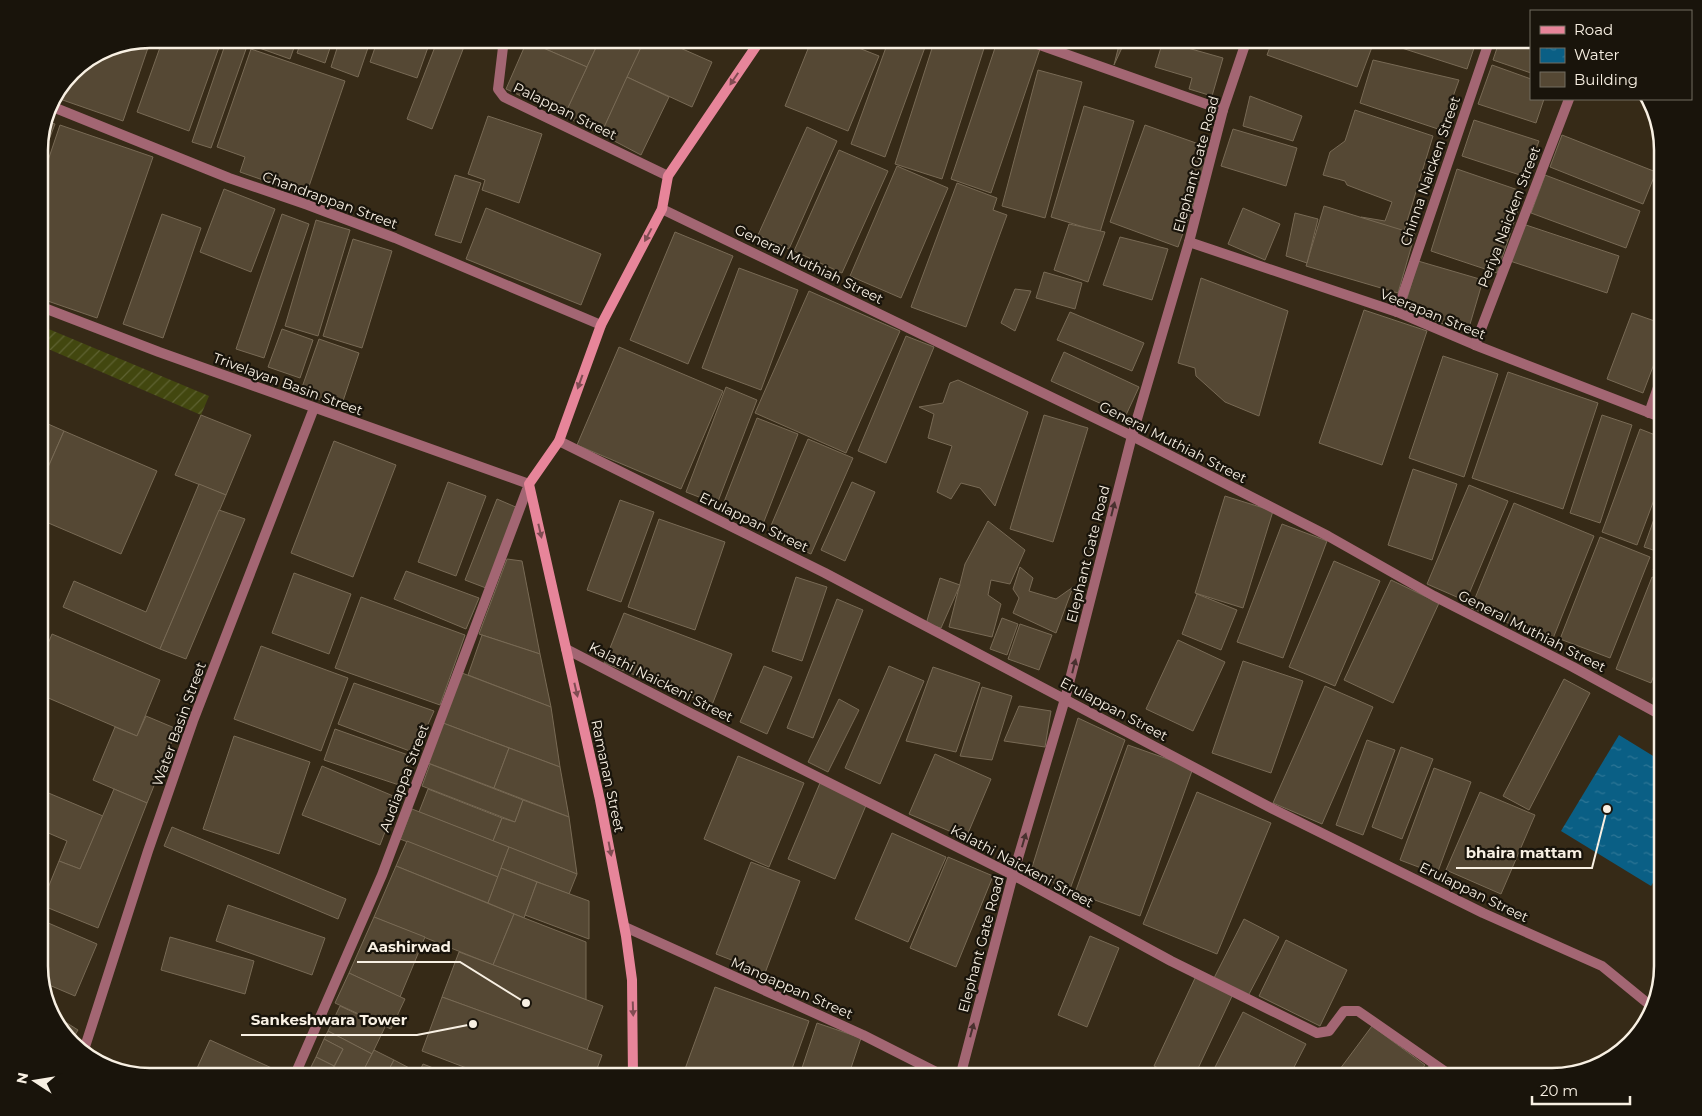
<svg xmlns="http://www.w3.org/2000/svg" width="1702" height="1116" font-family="Montserrat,sans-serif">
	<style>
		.garden { fill: url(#garden-furrows) }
		.water { fill: url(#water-ripples) }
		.building { fill: #554834; stroke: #786a55 }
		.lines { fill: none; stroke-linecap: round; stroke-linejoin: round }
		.street { stroke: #a36673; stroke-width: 10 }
		.secondary { stroke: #e7859a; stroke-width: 10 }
		.oneway { fill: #804c52 }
		.oneway2 { fill: #49312f }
		.labels { text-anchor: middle; stroke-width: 4.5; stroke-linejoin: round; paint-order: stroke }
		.street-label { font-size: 14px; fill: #f8f0e3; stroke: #19140b }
		.rim { fill: none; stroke: #f8f0e3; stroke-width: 2.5 }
		.leader { fill: none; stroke: #f8f0e3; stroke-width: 2 }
		.callout-dot { fill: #f8f0e3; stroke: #19140b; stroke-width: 2 }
		.callout-label { font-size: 15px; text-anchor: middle; font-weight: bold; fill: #f8f0e3; stroke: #19140b; stroke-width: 4.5; stroke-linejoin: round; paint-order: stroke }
	</style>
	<defs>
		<pattern id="garden-furrows" width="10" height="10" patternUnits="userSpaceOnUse" patternTransform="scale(1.25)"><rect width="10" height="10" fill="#42470f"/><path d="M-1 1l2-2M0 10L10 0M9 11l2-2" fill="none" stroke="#5e6232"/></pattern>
		<pattern id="water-ripples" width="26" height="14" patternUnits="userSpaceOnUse" patternTransform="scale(1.25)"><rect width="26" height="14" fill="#0a5f85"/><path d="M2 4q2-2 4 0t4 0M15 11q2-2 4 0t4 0" fill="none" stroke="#2e7696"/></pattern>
	</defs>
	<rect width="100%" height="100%" fill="#362a17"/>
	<path class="garden" d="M39,325L209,396L201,415L39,345Z"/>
	<path class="water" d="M1619,735L1663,762V867L1651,886L1561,831Z"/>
	<g class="building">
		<path d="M151,39L123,121L54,97L71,71L107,47Z"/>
		<path d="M163,39H222L189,131L137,112Z"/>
		<path d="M234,39H297L290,59Z"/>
		<path d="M302,39H333L325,63L297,53Z"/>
		<path d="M340,39H371L358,77L331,67Z"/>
		<path d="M378,39H431L417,78L370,62Z"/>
		<path d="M438,39H467L432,129L407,119Z"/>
		<path d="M528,39H600L587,67L527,41Z"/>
		<path d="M600,39H645L601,134L564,116Z"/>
		<path d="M645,39H660L712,62L692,107L627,77Z"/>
		<path d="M812,39H836L879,56L848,131L785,106Z"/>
		<path d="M889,39H928L885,157L851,144Z"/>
		<path d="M935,39H987L942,179L895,164Z"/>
		<path d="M998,39H1009L1040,49L991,193L951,179Z"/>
		<path d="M1115,39H1126L1114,65L1120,41Z"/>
		<path d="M1172,39H1202L1196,47L1171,40Z"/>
		<path d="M1273,39H1375L1357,87L1267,55Z"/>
		<path d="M1384,39H1477L1467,69L1383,42Z"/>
		<path d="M1500,39H1531V73L1493,60Z"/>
		<path d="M527,41L587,67L564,116L506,89Z"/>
		<path d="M1163,41L1223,58L1212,96L1189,89L1192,78L1155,67Z"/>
		<path d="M226,42L246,49L211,148L192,142Z"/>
		<path d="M251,49L345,81L306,195L240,172L245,157L217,147Z"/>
		<path d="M1373,60L1459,80L1441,130L1360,103Z"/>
		<path d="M1492,65L1531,79V99H1544L1536,123L1478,104Z"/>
		<path d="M1038,70L1082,82L1045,218L1002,206Z"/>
		<path d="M627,77L669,97L641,155L601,134Z"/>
		<path d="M1250,96L1302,116L1293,141L1243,126Z"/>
		<path d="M1084,106L1134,121L1100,232L1051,217Z"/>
		<path d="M1355,110L1433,136L1401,241L1356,232L1361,217L1385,221L1392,202L1347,185L1345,181L1323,175L1330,152L1345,141Z"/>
		<path d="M488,116L542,134L519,203L482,190L485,180L468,174Z"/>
		<path d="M44,120L55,124L39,166V143Z"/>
		<path d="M1474,120L1539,141L1526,177L1462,156Z"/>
		<path d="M60,125L153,157L97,318L39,298V187Z"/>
		<path d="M1145,125L1213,149L1178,247L1110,222Z"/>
		<path d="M807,127L837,141L789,249L758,235Z"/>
		<path d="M1233,129L1297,148L1286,186L1221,166Z"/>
		<path d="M1562,135L1656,172L1643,204L1550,167Z"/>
		<path d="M839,150L888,171L842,273L794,251Z"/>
		<path d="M897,166L948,188L901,298L850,276Z"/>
		<path d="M1457,169L1524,192L1497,273L1431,251Z"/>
		<path d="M455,175L481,183L461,243L435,235Z"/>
		<path d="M1545,175L1640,211L1626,248L1531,213Z"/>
		<path d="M957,183L997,198L993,210L1007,215L966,327L911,307Z"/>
		<path d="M224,189L275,209L251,272L200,252Z"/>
		<path d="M1324,206L1415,234L1398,293L1306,266Z"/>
		<path d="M486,208L601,254L581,305L466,259Z"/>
		<path d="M1243,208L1280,224L1265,260L1228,244Z"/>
		<path d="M1295,213L1318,219L1307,263L1286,256Z"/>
		<path d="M162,214L201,228L163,338L123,324Z"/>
		<path d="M282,214L309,224L264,358L236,349Z"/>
		<path d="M316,220L350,230L318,336L285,326Z"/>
		<path d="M1069,224L1105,232L1088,282L1054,270Z"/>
		<path d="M1523,224L1619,256L1607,293L1510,261Z"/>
		<path d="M675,232L733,256L688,364L630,340Z"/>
		<path d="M1120,237L1168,249L1152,300L1103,285Z"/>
		<path d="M353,239L392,251L362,348L323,336Z"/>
		<path d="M1418,261L1483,280L1468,331L1403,312Z"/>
		<path d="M739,268L798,290L761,390L702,368Z"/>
		<path d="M1044,272L1082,283L1075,309L1036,298Z"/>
		<path d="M1201,278L1288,311L1259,416L1225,402L1196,376L1195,368L1178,363Z"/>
		<path d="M1015,289L1031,291L1015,331L1001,323Z"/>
		<path d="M809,291L900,331L846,453L755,413Z"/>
		<path d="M1364,310L1427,331L1382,465L1319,443Z"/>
		<path d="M1070,312L1144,343L1132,371L1057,340Z"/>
		<path d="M1632,313L1663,324V340L1643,393L1607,379Z"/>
		<path d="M282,329L313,340L300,378L268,367Z"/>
		<path d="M906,336L934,347L886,463L858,451Z"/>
		<path d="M319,339L359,353L341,407L300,393Z"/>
		<path d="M619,347L723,391L681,489L577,445Z"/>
		<path d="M1064,352L1139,387L1126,415L1051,381Z"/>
		<path d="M1443,356L1498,374L1464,477L1409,458Z"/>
		<path d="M1508,372L1598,403L1563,509L1472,478Z"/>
		<path d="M958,380L1028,412L995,506L980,488L961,483L951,499L937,492L952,446L928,438L934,414L919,407L943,403L950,383Z"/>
		<path d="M726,387L757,400L717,504L686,492Z"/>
		<path d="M201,415L251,435L226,495L175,475Z"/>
		<path d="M1044,415L1088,428L1053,542L1010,529Z"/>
		<path d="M1602,415L1632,425L1600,523L1570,513Z"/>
		<path d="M757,418L798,434L763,524L722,507Z"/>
		<path d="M39,420L64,431L39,488Z"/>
		<path d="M1640,429L1663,438V476L1637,545L1602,532Z"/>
		<path d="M64,431L157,471L121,554L39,519V488Z"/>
		<path d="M808,439L853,458L811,554L767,535Z"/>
		<path d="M334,441L396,465L353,577L291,553Z"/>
		<path d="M1413,469L1457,484L1432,560L1388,545Z"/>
		<path d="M448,482L486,496L456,576L418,562Z"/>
		<path d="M852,482L875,492L845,561L821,550Z"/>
		<path d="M199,484L226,495L160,649L63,607L74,581L146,612Z"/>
		<path d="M1469,485L1508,501L1466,601L1427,584Z"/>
		<path d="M1663,494V574L1653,570L1659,552L1644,547Z"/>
		<path d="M1225,496L1273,511L1243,608L1195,593Z"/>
		<path d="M497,499L518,508L486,588L465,580Z"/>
		<path d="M620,500L654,512L621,602L587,590Z"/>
		<path d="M1514,503L1594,536L1552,641L1471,608Z"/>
		<path d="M219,510L245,519L186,659L160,649Z"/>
		<path d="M659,519L725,542L695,630L628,607Z"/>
		<path d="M988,521L1025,550L1010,584L991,580L988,595L1001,604L992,637L949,627L965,564Z"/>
		<path d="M1282,524L1327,541L1283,658L1237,642Z"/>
		<path d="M1600,537L1650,557L1610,658L1560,639Z"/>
		<path d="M507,559L522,561L540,654L479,634Z"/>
		<path d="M1334,561L1380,581L1335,686L1289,667Z"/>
		<path d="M1020,567L1033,578L1029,591L1056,599L1073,587L1056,633L1013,613L1019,598L1013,589Z"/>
		<path d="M406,571L479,598L466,629L394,599Z"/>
		<path d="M294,573L351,594L329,654L272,633Z"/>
		<path d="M796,577L827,587L802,661L772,651Z"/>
		<path d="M1652,577L1663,581V651L1651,683L1616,669Z"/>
		<path d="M940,578L960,585L941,628L926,624Z"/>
		<path d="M1391,580L1439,603L1393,703L1344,680Z"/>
		<path d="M1197,594L1237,610L1221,650L1182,634Z"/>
		<path d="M361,597L465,635L440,705L335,668Z"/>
		<path d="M837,599L863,610L813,738L787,728Z"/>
		<path d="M624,613L732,654L712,705L604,663Z"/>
		<path d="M1002,618L1018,624L1007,655L990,649Z"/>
		<path d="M1020,624L1052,635L1039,670L1008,659Z"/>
		<path d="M52,634L160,680L137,736L39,694V666Z"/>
		<path d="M482,635L540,654L551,707L468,675Z"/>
		<path d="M1178,640L1225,662L1193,731L1146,709Z"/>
		<path d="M261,646L348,678L321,751L234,719Z"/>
		<path d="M1243,661L1303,681L1271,773L1212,753Z"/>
		<path d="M1663,665V688L1655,685Z"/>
		<path d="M764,666L792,677L767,734L740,722Z"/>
		<path d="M889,666L924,681L880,784L845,768Z"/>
		<path d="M933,667L980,683L956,752L906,741Z"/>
		<path d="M462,673L551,707L560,767L443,723Z"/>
		<path d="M1564,679L1590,693L1529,810L1503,796Z"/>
		<path d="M354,683L434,711L415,753L338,724Z"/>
		<path d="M1325,686L1373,707L1322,824L1273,803Z"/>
		<path d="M982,687L1012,696L992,760L960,756Z"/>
		<path d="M839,699L859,710L828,772L808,762Z"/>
		<path d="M1019,706L1051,711L1045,747L1004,741Z"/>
		<path d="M146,716L177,729L147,803L93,780L115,727L137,736Z"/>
		<path d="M1078,718L1125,740L1070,889L1030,874Z"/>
		<path d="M443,723L509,748L494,788L428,763Z"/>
		<path d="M335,729L411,756L399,785L324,760Z"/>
		<path d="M234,736L310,762L279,854L203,829Z"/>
		<path d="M1367,740L1395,750L1363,835L1336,825Z"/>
		<path d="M1128,745L1193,768L1140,916L1075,893Z"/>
		<path d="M1401,747L1433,759L1402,839L1372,827Z"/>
		<path d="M509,748L560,767L569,817L494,788Z"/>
		<path d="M935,754L991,779L966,838L909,814Z"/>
		<path d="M738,756L804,783L769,867L704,839Z"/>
		<path d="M430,764L523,800L515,822L422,786Z"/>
		<path d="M322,766L398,798L380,845L302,815Z"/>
		<path d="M1434,768L1471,782L1437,874L1400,860Z"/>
		<path d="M820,783L867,803L835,879L788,859Z"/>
		<path d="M39,789L103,816L80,869L59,861L67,841L39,829Z"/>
		<path d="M114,789L147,803L98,928L41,905L59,861L80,869Z"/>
		<path d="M428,789L502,818L493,841L419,812Z"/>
		<path d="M1197,792L1271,823L1217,954L1143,924Z"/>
		<path d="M1480,792L1535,815L1501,894L1446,870Z"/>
		<path d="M523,800L569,817L577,874L493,841L502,818L515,822Z"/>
		<path d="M412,809L509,847L498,877L400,839Z"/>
		<path d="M172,827L346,899L338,919L164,846Z"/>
		<path d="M892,833L946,857L908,942L855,919Z"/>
		<path d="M407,841L498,877L488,903L396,866Z"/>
		<path d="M509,847L577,874L569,894L501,868Z"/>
		<path d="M948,857L993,876L956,967L910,948Z"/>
		<path d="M751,862L800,881L765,973L716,954Z"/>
		<path d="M396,866L514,914L493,965L374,917Z"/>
		<path d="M501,868L537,882L524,918L488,903Z"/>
		<path d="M537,882L589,901V939L525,915Z"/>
		<path d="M228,905L325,938L312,975L216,941Z"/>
		<path d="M514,914L586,942V1000L493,965Z"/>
		<path d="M374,917L425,937L400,997L349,973Z"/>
		<path d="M39,919L97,944L75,996L42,982L39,973Z"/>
		<path d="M1244,919L1279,937L1248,996L1214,978Z"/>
		<path d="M1090,936L1119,948L1087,1027L1058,1015Z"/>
		<path d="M170,937L254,961L245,994L161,970Z"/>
		<path d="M1286,940L1347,970L1320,1026L1259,996Z"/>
		<path d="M459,952L603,1006L587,1050L442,997Z"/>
		<path d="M349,973L405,999L391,1029L335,1003Z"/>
		<path d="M1196,976L1233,994L1194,1077H1177L1154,1066Z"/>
		<path d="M715,987L809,1021L789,1077H707L685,1069Z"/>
		<path d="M442,997L602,1055L594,1077H490L422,1051Z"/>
		<path d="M340,1006L385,1027L372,1054L328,1031Z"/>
		<path d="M1243,1012L1306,1044L1289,1077H1210Z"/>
		<path d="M51,1013L78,1030L71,1041L54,1022Z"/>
		<path d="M817,1023L861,1038L848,1077H799Z"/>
		<path d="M1372,1026L1425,1065L1416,1077H1334Z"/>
		<path d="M328,1031L372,1054L360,1077H329L343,1049L324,1039Z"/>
		<path d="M324,1039L343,1049L334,1066L316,1057Z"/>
		<path d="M210,1040L285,1074L284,1077H193Z"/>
		<path d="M374,1050L394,1060L385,1077H360Z"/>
		<path d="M316,1057L334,1066L330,1077H306Z"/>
		<path d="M394,1060L419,1073L417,1077H385Z"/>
		<path d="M423,1064L451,1075L450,1077H417Z"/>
		<path d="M1429,1066L1445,1077H1421Z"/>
		<path d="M1137,1069L1153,1077H1133Z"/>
		<path d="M452,1072L468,1077H450Z"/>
	</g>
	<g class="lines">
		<g class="street">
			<path d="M504,39L498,89L504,97L668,176"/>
			<path d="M1023,39L1223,110"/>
			<path d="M48,105L229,178L308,205L395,238L601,325"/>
			<path d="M662,209L1132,436L1328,536L1434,596L1573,667L1663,716"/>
			<path d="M1189,242L1397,312L1475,345L1663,418"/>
			<path d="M39,306L159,352L529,484L382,875L294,1077"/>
			<path d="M1397,312L1490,39"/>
			<path d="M1475,345L1569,99"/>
			<path d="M1649,413L1663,373"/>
			<path d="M559,441L825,573L1273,809L1483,913L1602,966L1651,1006"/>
			<path d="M566,649L690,713L1013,875L1171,961L1317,1033L1329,1031L1344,1011H1358L1453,1077"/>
			<path d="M625,927L863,1035L946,1077"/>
			<path d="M83,1053L148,851L193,721L314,408"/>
			<path d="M960,1077L1013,875L1065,699L1132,436L1189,242L1223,110L1247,39"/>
		</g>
		<path class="secondary" d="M633,1077L632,980L626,936L600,800L529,484L559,441L601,325L662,209L668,176L761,39"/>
	</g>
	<defs><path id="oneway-solid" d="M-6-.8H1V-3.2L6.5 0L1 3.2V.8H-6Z" transform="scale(1.25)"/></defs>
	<g class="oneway">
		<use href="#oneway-solid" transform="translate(734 79) rotate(124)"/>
		<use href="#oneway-solid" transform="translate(648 235) rotate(118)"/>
		<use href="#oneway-solid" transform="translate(580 382) rotate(110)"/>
		<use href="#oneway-solid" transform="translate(540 531) rotate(77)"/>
		<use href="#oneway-solid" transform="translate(576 690) rotate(77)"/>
		<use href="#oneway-solid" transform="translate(610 849) rotate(79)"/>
		<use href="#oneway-solid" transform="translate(633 1009) rotate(88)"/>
	</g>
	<g class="oneway2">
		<use href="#oneway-solid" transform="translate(1113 509) rotate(-76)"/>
		<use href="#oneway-solid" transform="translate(1074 666) rotate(-76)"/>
		<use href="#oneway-solid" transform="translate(1024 840) rotate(-74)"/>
		<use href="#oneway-solid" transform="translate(972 1030) rotate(-75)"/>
	</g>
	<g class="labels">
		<g class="street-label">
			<text transform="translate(565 111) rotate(26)" y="5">Palappan Street</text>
			<text transform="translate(1196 164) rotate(-75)" y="5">Elephant Gate Road</text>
			<text transform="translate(1430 171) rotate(-71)" y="5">Chinna Naicken Street</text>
			<text transform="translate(330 200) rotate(20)" y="5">Chandrappan Street</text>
			<text transform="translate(1509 217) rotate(-69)" y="5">Periya Naicken Street</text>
			<text transform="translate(809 264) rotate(26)" y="5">General Muthiah Street</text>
			<text transform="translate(1433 314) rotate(22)" y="5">Veerapan Street</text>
			<text transform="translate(288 384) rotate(20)" y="5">Trivelayan Basin Street</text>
			<text transform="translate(1173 442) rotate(27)" y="5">General Muthiah Street</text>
			<text transform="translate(754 522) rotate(26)" y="5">Erulappan Street</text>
			<text transform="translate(1088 554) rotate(-76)" y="5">Elephant Gate Road</text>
			<text transform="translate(1532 631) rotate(27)" y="5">General Muthiah Street</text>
			<text transform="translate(661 682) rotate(27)" y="5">Kalathi Naickeni Street</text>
			<text transform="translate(1114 709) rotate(28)" y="5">Erulappan Street</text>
			<text transform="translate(179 724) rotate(-70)" y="5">Water Basin Street</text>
			<text transform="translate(608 776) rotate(78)" y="5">Ramanan Street</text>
			<text transform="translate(404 778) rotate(-69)" y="5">Audiappa Street</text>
			<text transform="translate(1022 866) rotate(28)" y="5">Kalathi Naickeni Street</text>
			<text transform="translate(1474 892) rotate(26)" y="5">Erulappan Street</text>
			<text transform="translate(981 944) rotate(-75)" y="5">Elephant Gate Road</text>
			<text transform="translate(792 988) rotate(24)" y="5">Mangappan Street</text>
		</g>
	</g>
	<path d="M0 0H1702V1116H0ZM150 48H1552A102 102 0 0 1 1654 150V966A102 102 0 0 1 1552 1068H150A102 102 0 0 1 48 966V150A102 102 0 0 1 150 48Z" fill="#19140b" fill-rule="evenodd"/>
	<path class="rim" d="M150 48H1552A102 102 0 0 1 1654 150V966A102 102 0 0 1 1552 1068H150A102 102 0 0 1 48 966V150A102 102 0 0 1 150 48Z"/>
	<path class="leader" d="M1607 809L1592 868H1456M526 1003L460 962H357M473 1024L417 1035H241"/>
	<g class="callout-dot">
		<circle cx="1607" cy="809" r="5"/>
		<circle cx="526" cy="1003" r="5"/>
		<circle cx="473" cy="1024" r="5"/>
	</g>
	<g class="callout-label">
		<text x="1524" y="858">bhaira mattam</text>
		<text x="409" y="952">Aashirwad</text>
		<text x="329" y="1025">Sankeshwara Tower</text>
	</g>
	<rect x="1530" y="10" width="162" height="90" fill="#19140b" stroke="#726c61"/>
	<rect x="1540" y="26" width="25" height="8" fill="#e7859a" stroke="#726c61"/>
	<text x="1574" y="35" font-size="15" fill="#f8f0e3">Road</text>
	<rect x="1540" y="48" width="25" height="15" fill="url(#water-ripples)" stroke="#726c61"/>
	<text x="1574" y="60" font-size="15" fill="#f8f0e3">Water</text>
	<rect x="1540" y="72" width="25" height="15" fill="#554834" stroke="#726c61"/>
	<text x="1574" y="85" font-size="15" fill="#f8f0e3">Building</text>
	<g transform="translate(35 1081) rotate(282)" stroke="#19140b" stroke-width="4" paint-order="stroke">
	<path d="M0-4L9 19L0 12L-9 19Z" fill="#f8f0e3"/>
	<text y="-8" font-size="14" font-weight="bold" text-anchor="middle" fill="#f8f0e3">N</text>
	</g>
	<path d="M1532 1096v8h98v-8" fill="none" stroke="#f8f0e3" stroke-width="2.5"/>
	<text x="1540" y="1096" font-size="15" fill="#f8f0e3" stroke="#19140b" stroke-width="4" paint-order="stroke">20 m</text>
</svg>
